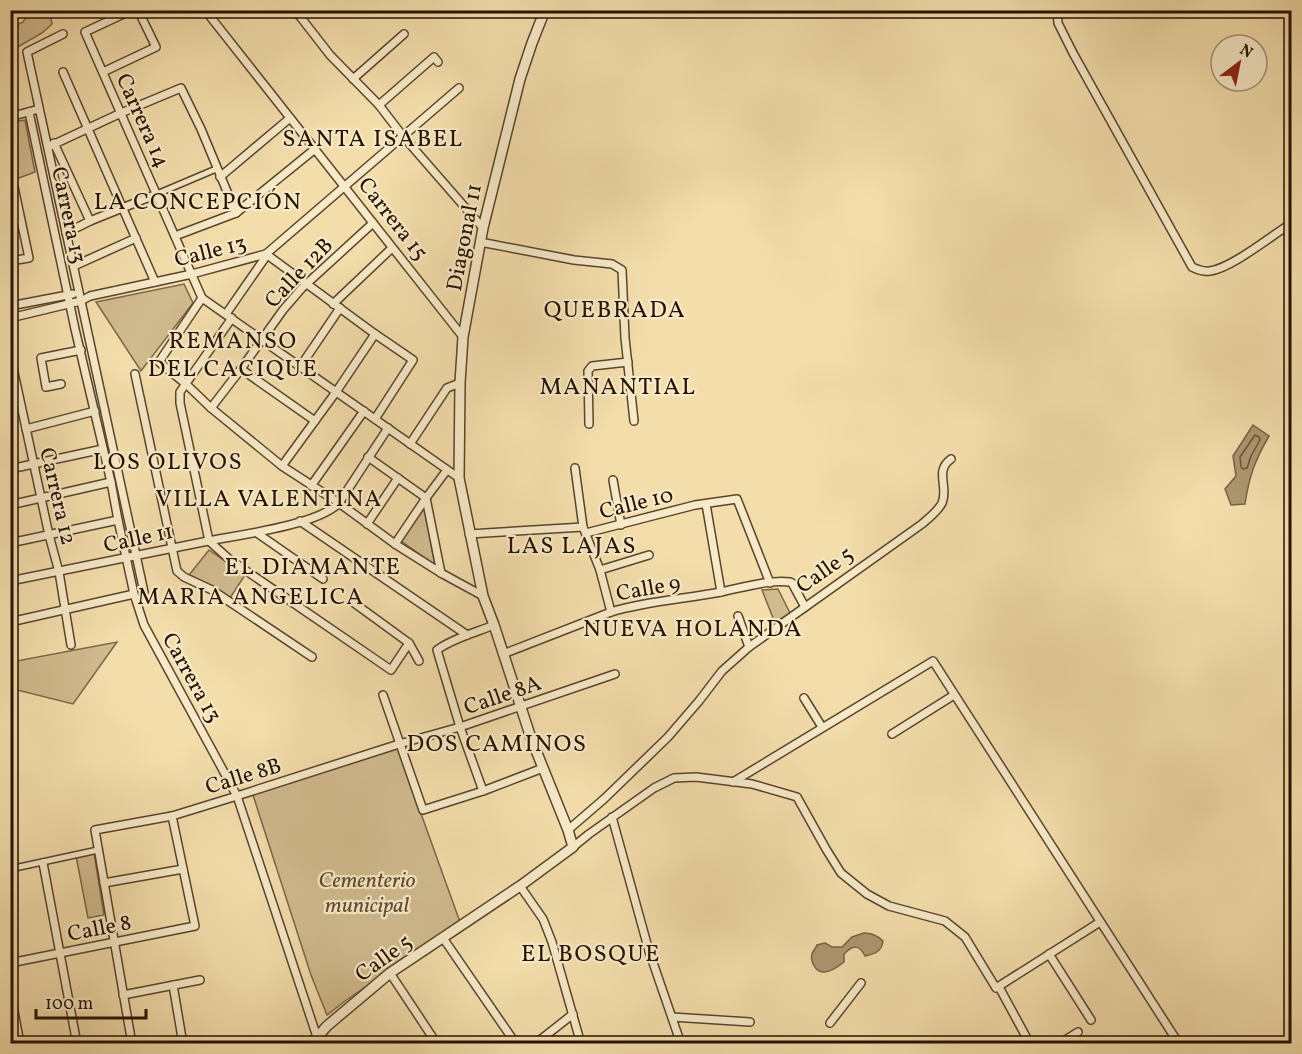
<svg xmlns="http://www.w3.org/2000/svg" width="1302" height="1054" font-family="Vollkorn,serif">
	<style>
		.green { fill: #d0bb8e; stroke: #7b6648; stroke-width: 1.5 }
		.water { fill: #ad9871; stroke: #776244; stroke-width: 1.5 }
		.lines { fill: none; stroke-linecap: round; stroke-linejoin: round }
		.shore { stroke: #6a5439; stroke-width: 1.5 }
		.pedestrian-casing { stroke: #59442c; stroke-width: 8 }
		.minor-casing { stroke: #59442c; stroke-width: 10 }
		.tertiary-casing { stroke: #59442c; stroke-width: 12 }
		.pedestrian { stroke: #f7eac8; stroke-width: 5 }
		.minor { stroke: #f7eac8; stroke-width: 7 }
		.tertiary { stroke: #f7eac8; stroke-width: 9 }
		.labels { text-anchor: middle; stroke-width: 4.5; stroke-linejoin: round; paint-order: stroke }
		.street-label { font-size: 22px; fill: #261101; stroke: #f7eac8 }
		.park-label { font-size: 22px; font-style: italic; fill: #624c32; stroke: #f7eac8 }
		.neighbourhood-label { font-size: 24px; letter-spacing: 1.5px; fill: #261101; stroke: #f7eac8 }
	</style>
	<rect width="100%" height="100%" fill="#f3deab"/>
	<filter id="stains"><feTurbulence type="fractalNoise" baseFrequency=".00333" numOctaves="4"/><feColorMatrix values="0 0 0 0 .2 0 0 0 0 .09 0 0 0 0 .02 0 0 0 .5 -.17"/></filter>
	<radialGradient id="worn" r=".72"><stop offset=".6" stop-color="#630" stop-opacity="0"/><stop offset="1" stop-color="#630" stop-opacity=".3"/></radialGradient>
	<g class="green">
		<path d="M29,11H53L51,18L52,24L42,33L11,51V28L23,22Z"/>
		<path d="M25,120L35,172L11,181V122Z"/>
		<path d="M184,284L193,303L141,371L96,302Z"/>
		<path d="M424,508L435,565L401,541Z"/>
		<path d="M209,550L245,575L230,598L189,575Z"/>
		<path d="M778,589L790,613L775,623L762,590Z"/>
		<path d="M117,642L73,704L17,690L11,662Z"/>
		<path d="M397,747L460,922L345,1001L327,1015L311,975L252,792Z"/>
		<path d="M94,853L104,915L88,918L76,856Z"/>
	</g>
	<g class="water">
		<path d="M1253,425L1269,436C1255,460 1249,477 1245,504L1231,505L1225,489L1236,476L1233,456Z"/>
		<path d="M864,933C872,933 877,935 883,941C882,951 875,954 865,956C859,944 853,945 844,954V962C839,966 830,973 823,972C815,972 810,960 812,954C813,951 816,948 817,945L825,943L832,947H842L852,937Z"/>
	</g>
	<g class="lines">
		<path class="shore" d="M1255,435L1259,437L1260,440L1251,456L1247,468L1243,469L1241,467L1240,457Z"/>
		<defs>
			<g id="pedestrian">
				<path d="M157,194L216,169"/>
				<path d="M10,869L98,850"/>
			</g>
			<g id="minor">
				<path d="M132,10L85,32L202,298L459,478"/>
				<path d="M205,10L463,337"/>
				<path d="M295,10L330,55L379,105L402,135L483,228"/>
				<path d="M1057,10L1058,23L1073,53L1192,267C1198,270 1203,272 1210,271C1232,268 1272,235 1292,223"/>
				<path d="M63,34L27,52L144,592"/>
				<path d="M63,72L155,282"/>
				<path d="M103,72L156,47L138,10"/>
				<path d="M353,79L404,34"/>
				<path d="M379,105L434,57L438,62"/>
				<path d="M29,112L75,329L111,482L118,520L134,594L144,625L237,796L317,1037"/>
				<path d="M10,117L39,109"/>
				<path d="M54,143L90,221"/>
				<path d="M48,147L121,113L181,88L201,129L236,213"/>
				<path d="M220,177L290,118"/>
				<path d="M66,233L90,221L157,194"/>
				<path d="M175,236L236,213L315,149"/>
				<path d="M480,242L574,260L612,264L622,270L625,338L634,421"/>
				<path d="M266,254L375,334L413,360L375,419"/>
				<path d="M10,261L29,258L14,187"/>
				<path d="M74,266L136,238"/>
				<path d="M202,298L159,362L186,384L211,408L282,466L339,503L395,544L441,573L483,596"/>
				<path d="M333,304L392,248"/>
				<path d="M10,306L73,294"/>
				<path d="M226,314L267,255"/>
				<path d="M10,318L81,301L90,296L192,274L266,254L459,88"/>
				<path d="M232,318L180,392V403L209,541L229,559L391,670L409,643L354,603"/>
				<path d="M10,354L49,535L59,572L71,645"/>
				<path d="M300,367L340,308"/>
				<path d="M241,369L315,421"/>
				<path d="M135,374L177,571L184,577L212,590L312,657"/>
				<path d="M61,384L46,387L41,358L81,350"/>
				<path d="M211,408L241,369L283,310L302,288L373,223"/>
				<path d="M589,424L588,371L592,366L628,362"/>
				<path d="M26,429L95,411"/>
				<path d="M410,444L447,388L460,383"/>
				<path d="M368,457L426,498L441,573"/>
				<path d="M282,466L336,392L375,334"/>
				<path d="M575,468L583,527L600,570L611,612"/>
				<path d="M10,469L103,449"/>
				<path d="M613,480L621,525"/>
				<path d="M311,486L364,411"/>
				<path d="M706,504L721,592"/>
				<path d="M10,505L111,482"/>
				<path d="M300,521L467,635"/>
				<path d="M367,524L398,478"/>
				<path d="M257,533L323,579"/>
				<path d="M586,533L695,505L737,499L770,583"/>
				<path d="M469,534L583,527"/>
				<path d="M10,543L118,520"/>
				<path d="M395,544L426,498L447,470"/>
				<path d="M600,570L649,555"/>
				<path d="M10,581C76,568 142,554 208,541C239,535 318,525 339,503L388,428"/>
				<path d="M738,616L749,647"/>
				<path d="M10,622L134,594"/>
				<path d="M409,643L419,661"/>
				<path d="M503,654L611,612C647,601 685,599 721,592C741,588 770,579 790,582L792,583L805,607"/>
				<path d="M383,695L423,810L483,791L543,768"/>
				<path d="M804,698L822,727"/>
				<path d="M892,734L954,695"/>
				<path d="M733,782L933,661L1179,1044"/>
				<path d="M483,791L460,727L437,650C451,639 477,632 494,625"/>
				<path d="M612,817L649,951L681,1044"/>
				<path d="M568,830L604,799L668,737L699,701L722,671L749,647L922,524C929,518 938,511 942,503C949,487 934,471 951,459"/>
				<path d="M573,847L589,834L654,788L674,778L696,777L752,784L797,797L826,849L841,873L867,894L889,906L945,921L965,937L996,988L1100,922"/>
				<path d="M43,863L77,1044"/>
				<path d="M104,883L183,869"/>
				<path d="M520,886L543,919L552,942L581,1044"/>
				<path d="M443,938L516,1044"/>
				<path d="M1049,954L1091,1020"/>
				<path d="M10,963L195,926L172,816"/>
				<path d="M390,973L437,1044"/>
				<path d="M173,985L183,1044"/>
				<path d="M999,987L1030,1044"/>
				<path d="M123,995L200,980"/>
				<path d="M672,1017L750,1022"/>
				<path d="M830,1023L861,983"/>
				<path d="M132,1044L95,830L172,816L237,796L399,744L460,727L615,674"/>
				<path d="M535,1044L573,1014"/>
				<path d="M1059,1044L1078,1032"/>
			</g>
			<g id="tertiary">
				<path d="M10,995L19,1044"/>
				<path d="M311,1044L327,1026L390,973L520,886L573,847L568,830L531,738L494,625L483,596L459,478L460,383L463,337L483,228L520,79L532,43L545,10"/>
			</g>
		</defs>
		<use href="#pedestrian" class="pedestrian-casing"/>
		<use href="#minor" class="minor-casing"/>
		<use href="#tertiary" class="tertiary-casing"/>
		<use href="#pedestrian" class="pedestrian"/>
		<use href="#minor" class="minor"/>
		<use href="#tertiary" class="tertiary"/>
	</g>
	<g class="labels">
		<g class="street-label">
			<text transform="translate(144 120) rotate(66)" y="8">Carrera 14</text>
			<text transform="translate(70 215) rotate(78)" y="8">Carrera 13</text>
			<text transform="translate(394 218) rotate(52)" y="8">Carrera 15</text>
			<text transform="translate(463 237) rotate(-79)" y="8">Diagonal 11</text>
			<text transform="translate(210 250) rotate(-14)" y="8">Calle 13</text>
			<text transform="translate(298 272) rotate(-46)" y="8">Calle 12B</text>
			<text transform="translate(59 496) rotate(77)" y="8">Carrera 12</text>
			<text transform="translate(636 502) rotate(-14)" y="8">Calle 10</text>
			<text transform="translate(138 537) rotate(-12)" y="8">Calle 11</text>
			<text transform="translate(824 569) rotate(-35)" y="8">Calle 5</text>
			<text transform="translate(648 587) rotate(-10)" y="8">Calle 9</text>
			<text transform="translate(193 677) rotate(61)" y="8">Carrera 13</text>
			<text transform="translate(502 694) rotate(-19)" y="8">Calle 8A</text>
			<text transform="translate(243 775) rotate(-17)" y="8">Calle 8B</text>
			<text transform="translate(99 927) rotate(-11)" y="8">Calle 8</text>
			<text transform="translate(383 957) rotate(-36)" y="8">Calle 5</text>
		</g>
		<g class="park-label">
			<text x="367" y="887">Cementerio<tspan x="367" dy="25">municipal</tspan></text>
		</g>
		<g class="neighbourhood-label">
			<text x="373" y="146">SANTA ISABEL</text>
			<text x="198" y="209">LA CONCEPCIÓN</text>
			<text x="615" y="317">QUEBRADA</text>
			<text x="233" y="348">REMANSO<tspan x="233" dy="28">DEL CACIQUE</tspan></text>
			<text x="618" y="394">MANANTIAL</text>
			<text x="168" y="469">LOS OLIVOS</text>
			<text x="269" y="506">VILLA VALENTINA</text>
			<text x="572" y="553">LAS LAJAS</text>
			<text x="313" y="574">EL DIAMANTE</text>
			<text x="251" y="604">MARIA ANGELICA</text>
			<text x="693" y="636">NUEVA HOLANDA</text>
			<text x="497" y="751">DOS CAMINOS</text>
			<text x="591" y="961">EL BOSQUE</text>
		</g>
	</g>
	<rect width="1302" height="1054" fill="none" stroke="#f3deab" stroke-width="36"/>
	<rect x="12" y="12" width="1278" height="1030" fill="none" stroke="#261101" stroke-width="3"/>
	<rect x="18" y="18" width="1266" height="1018" fill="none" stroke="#261101" stroke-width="1.5"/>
	<g transform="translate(1239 63) rotate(32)"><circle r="28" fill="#f7eac8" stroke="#a39378" stroke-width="1.5"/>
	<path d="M0-4.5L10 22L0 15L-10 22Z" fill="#8f2418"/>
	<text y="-9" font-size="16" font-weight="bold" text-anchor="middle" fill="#261101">N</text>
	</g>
	<path d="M36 1009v9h110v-9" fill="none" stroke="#261101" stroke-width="3"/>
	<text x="45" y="1009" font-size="18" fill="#261101" stroke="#f7eac8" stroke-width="4.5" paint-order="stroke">100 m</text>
	<rect width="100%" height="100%" filter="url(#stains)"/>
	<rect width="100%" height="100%" fill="url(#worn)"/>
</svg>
